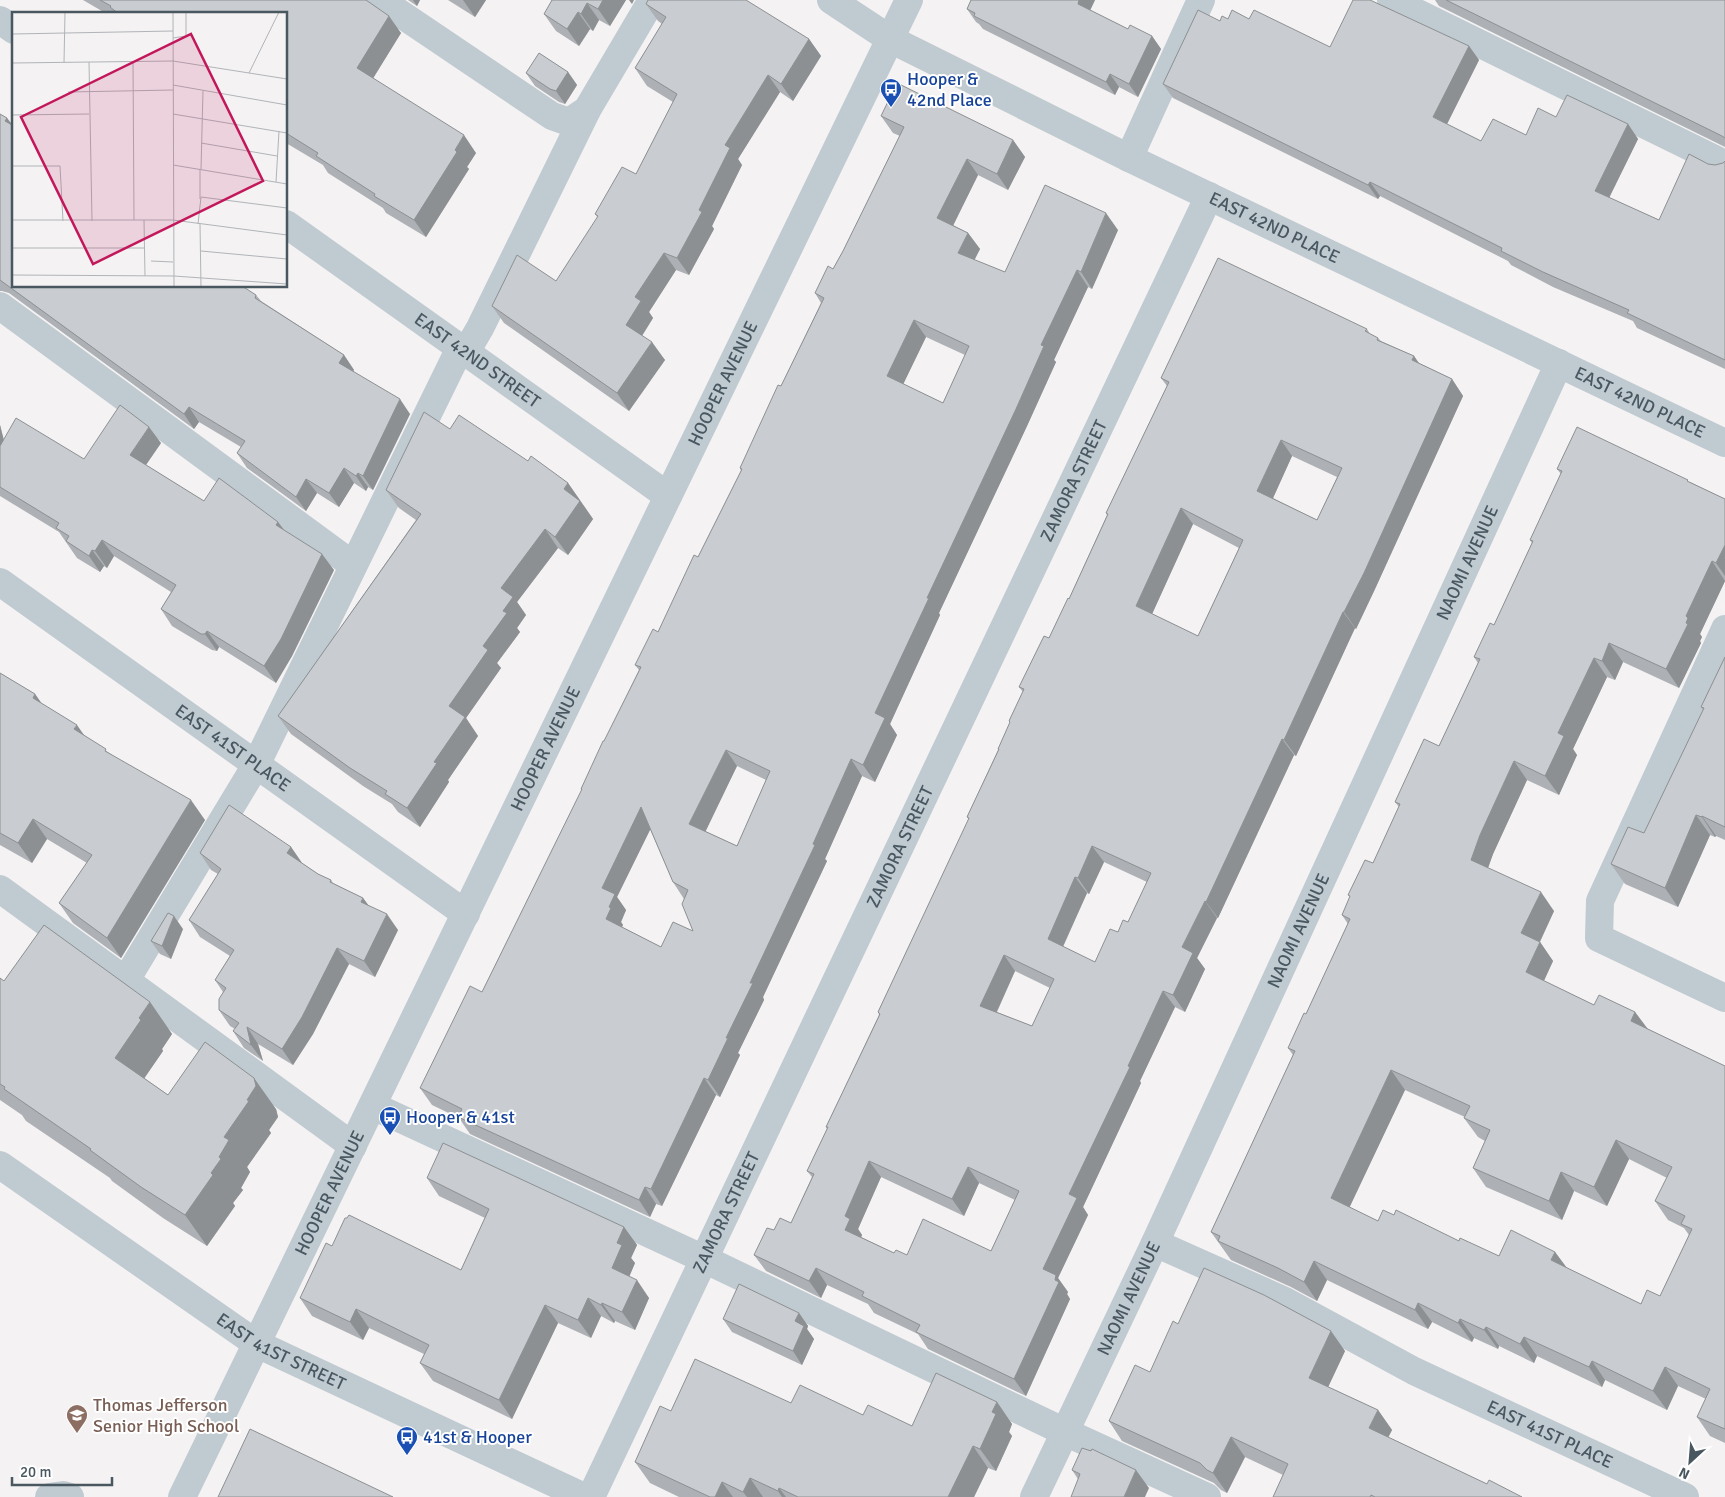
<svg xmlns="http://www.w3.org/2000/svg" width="1725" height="1497" font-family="Signika,sans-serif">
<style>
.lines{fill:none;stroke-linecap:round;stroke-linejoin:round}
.minor{stroke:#bfcad1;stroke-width:28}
.wall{fill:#adb0b4;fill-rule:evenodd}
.shaded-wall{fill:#8d9092}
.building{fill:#c9cdd1;stroke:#8d9092;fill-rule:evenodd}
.labels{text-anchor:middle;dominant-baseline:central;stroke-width:4;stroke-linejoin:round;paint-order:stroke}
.transit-label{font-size:18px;fill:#164399;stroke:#fff;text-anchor:start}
.street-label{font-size:18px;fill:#495760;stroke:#fff}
.education-label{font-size:18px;fill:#785e54;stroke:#fff;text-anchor:start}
.inset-road{fill:none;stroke:#b0b4b8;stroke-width:1}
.view{fill:#c2185b;fill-opacity:0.15;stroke:#c2185b;stroke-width:2.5}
.inset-edge{fill:none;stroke:#495760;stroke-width:2.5}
</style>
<rect width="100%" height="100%" fill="#f4f2f2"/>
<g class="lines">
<g class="minor">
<polyline points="380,0 552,116 569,122 587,110 652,0"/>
<path id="s1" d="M831,0L890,39L1129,158L1725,443"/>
<polyline points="1391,0 1725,164"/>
<polyline points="0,20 14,30"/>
<polyline points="1129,158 1201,0"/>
<path id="s2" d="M286,224L668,496"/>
<polyline points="0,306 353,565"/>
<polyline points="466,352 480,328 587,110"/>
<path id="s3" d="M0,582L466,914"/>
<polyline points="1725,629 1600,901 1599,938 1725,998"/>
<polyline points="0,889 353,1146"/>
<polyline points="126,980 256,765 460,348"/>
<polyline points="373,1106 704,1259 1065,1432 1207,1497"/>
<path id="s4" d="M0,1165L257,1344L584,1497"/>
<path id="s5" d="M1155,1243L1285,1301L1414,1371L1685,1497"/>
<polyline points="49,1497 63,1495 70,1497"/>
<path id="s6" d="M182,1497L909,0"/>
<path id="s7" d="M591,1497L1209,196"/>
<path id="s8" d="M1034,1497L1155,1243L1559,363"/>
</g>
</g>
<g class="wall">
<polygon points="83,0 366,0 401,33 373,78 476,153 467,167 469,169 426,237 386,213 383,208 328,173 323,165 286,143 286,14 107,14"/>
<polygon points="408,0 420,0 417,6"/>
<polygon points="448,0 486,0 475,17"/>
<polygon points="551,0 626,0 610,26 599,20 593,31 590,29 579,46 556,31 544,14 552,1"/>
<polygon points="971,0 1095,0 1090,10 1128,29 1152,36 1161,49 1138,97 1119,87 1115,95 983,29 979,24 976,22 967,9"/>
<polygon points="1435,0 1725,0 1725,147 1439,6"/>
<polygon points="646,4 809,39 821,56 793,101 780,92 738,159 742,165 712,226 714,229 689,275 676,270 649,312 653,318 642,336 665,360 629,411 504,323 492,306 556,281 598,218 595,214 636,174 673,102 647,86 635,68 662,24 658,21"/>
<polygon points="1228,19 1249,19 1330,47 1469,46 1479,60 1447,124 1481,141 1526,135 1556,117 1628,124 1638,139 1609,198 1659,220 1708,164 1715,165 1723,163 1725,161 1725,369 1637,328 1633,321 1553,287 1511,265 1508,261 1380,196 1378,199 1173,98 1163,84 1220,21"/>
<polygon points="568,72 577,85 565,104 559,102 535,86 526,73"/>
<polygon points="0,114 7,118 12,124 14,286 256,295 261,301 344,355 354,370 353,371 410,414 373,490 368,487 366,491 354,483 339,507 317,493 306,511 247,468 237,453 241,447 199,422 194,429 9,293 2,291 0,291"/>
<path d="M881,116L1013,140L1025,157L1008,190L978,175L953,225L968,233L980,249L974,260L1005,272L1118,230L1092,289L1088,287L1054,360L1056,362L1027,426L939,613L940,615L890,724L897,735L875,782L862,776L825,859L827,861L763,997L764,1000L738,1053L740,1055L720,1097L716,1095L662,1206L656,1204L650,1217L470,1134L459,1118L432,1105L420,1088L482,992L582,790L581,789L639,670L635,665L658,632L698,557L741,471L740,468L781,386L821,303L815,293L833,269L843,251L900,136L893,133ZM926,337L965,355L943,403L903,384ZM737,766L766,780L737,846L705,831ZM650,829L673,882L684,899L693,931L661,947L622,927L623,925L621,922L626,910L617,897Z"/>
<path d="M1367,329L1370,334L1378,338L1381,341L1414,356L1419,363L1452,379L1463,396L1375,589L1356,629L1355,628L1296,756L1294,755L1218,918H1217L1197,958L1205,969L1185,1012L1175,1007L1140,1081L1141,1083L1083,1207L1088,1215L1058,1278L1068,1292L1067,1294L1070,1299L1026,1396L928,1349L918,1334L874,1313L868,1304L827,1285L821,1298L766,1271L754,1255L774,1230L791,1223L812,1177L807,1171L827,1129L826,1127L879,1015L878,1012L969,820L967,817L998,750V749L1010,723L1009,721L1023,692L1019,687L1049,638L1069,599L1107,515L1106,513L1167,386L1161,378ZM1292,456L1337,477L1317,520L1273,498ZM1193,524L1239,548L1198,636L1152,614ZM1104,862L1147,882L1128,922L1118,932L1095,962L1063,947L1087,893L1089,894ZM1015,971L1050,988L1032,1026L997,1012ZM881,1177L964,1216L979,1183L1015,1200L991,1251L907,1255L894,1253L861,1237L862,1235L858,1229Z"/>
<polygon points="0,425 4,440 84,459 161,443 146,465 204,501 278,522 284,530 334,570 292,656 276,683 219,647 217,651 212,650 172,626 161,609 171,592 114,556 107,568 104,566 100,572 77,558 59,532 0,496"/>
<polygon points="450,429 528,461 568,483 593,519 568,555 558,548 517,602 526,615 517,628 520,632 497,663 501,668 466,718 478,736 448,780 449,782 420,827 398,812 392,804 363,786 291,734 278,716 416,520 399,508 386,490"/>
<path d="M1557,469L1690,482L1725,499V581L1700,634L1702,637L1700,641L1701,643L1679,688L1623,662L1615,680L1607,677L1573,749L1577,755L1559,795L1527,780L1493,854L1488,868L1554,911L1540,942L1553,961L1544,981L1594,1005L1635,1012L1648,1029L1725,1066V1443L1710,1436L1697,1417L1706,1399L1678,1386L1667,1410L1605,1380L1602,1387L1537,1356L1534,1363L1499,1346L1498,1349L1474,1338L1472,1342L1432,1322L1428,1329L1327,1280L1317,1301L1291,1287L1231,1260L1211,1232L1293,1055L1288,1048L1306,1014L1348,924L1342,915L1350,897L1348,895L1373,863L1399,807L1395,802L1439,746L1478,663L1474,657L1494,625L1532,543L1530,540L1561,474ZM1405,1090L1465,1117L1464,1118L1478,1137L1485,1141L1473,1168L1486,1187L1562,1220L1574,1191L1607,1206L1629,1159L1667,1178L1655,1201L1668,1220L1684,1228L1689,1235L1660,1296L1641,1304L1567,1268L1555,1252L1499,1256L1459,1241L1378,1221L1349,1207Z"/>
<polygon points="1725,657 1725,840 1716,836 1715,837 1710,835 1678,907 1625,884 1611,864 1644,833 1703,710 1701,707"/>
<polygon points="0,673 35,694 42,704 85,736 205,820 121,958 73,923 59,903 87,863 47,839 32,863 0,845"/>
<polygon points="291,847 302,863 318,874 331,880 333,883 363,898 368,905 398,930 375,977 349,964 313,1034 293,1065 258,1044 263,1061 244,1048 233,1031 235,1029 230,1026 219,1010 223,992 215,980 230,956 200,937 189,920 218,874 211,870 200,853"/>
<polygon points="183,929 171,959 160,954 151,941"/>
<polygon points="0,978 4,981 150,1002 172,1034 162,1049 163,1051 144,1078 168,1095 276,1109 278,1117 269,1130 271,1133 247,1167 250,1172 241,1188 243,1190 233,1203 235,1206 207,1246 163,1218 112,1181 110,1178 26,1121 22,1115 0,1100"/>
<polygon points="427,1178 624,1227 637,1245 631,1258 635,1263 629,1276 649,1298 635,1330 615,1321 614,1323 601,1316 591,1338 558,1323 512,1419 433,1381 420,1363 424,1354 369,1328 363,1340 312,1316 300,1298 461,1270 485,1218 439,1196"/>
<polygon points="799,1313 808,1326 807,1329 814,1339 802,1365 732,1332 723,1319"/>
<polygon points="1178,1324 1345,1351 1328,1387 1378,1410 1392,1430 1388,1437 1487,1484 1522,1497 1273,1497 1283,1475 1245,1457 1227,1493 1221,1490 1214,1483 1122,1441 1109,1421 1150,1372"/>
<polygon points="997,1402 1012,1424 1009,1432 1012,1436 996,1471 988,1468 974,1497 679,1497 650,1483 635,1462 671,1411 791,1403 863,1415 912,1426"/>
<polygon points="1072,1470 1149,1488 1078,1479"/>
</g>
<g class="shaded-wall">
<polygon points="413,0 420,0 417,6"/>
<polygon points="463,0 486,0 475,17"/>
<polygon points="603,0 626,0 610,26 598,9"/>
<polygon points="629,0 634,0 632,4"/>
<polygon points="1079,0 1095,0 1087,17 1078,4"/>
<polygon points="587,3 599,20 593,31 581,14"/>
<polygon points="578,12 590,29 579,46 567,29"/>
<polygon points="389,16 401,33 369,85 357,68"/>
<polygon points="1152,36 1161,49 1138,97 1129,84"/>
<polygon points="809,39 821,56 793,101 781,84"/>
<polygon points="1469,46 1479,60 1443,132 1433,117"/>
<polygon points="568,72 577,85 565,104 556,91"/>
<polygon points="1110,74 1119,87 1115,95 1106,82"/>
<polygon points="768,75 780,92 738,159 742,165 712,226 714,229 689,275 677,258 699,210 725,145"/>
<polygon points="7,118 14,128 5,121"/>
<polygon points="1628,124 1638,139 1605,206 1595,191"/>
<polygon points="464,135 476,153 467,167 469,169 426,237 414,220"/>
<polygon points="1013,140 1025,157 1008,190 997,174"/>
<polygon points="967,159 978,175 949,234 937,218"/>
<polygon points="1370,182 1380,196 1378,199 1368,185"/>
<polygon points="1106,213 1118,230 1092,289 1081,272"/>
<polygon points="968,233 980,249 970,269 958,253"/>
<polygon points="664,253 676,270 649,312 653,318 638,342 626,325 635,297"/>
<polygon points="1077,270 1088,287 1054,360 1056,362 1027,426 939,613 940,615 890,724 897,735 875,782 863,765 875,713 1041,345"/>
<polygon points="914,320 926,337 899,393 887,376"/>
<polygon points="652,342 665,360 629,411 617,393"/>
<polygon points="344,355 354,370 349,377 339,363"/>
<polygon points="1414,356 1425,373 1412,360"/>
<polygon points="1452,379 1463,396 1375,589 1356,629 1344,612"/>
<polygon points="400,399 410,414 373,490 363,476"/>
<polygon points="189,407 199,422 194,429 184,414"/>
<polygon points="0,425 10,466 0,452"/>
<polygon points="149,427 161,443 141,472 130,455"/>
<polygon points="1281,440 1292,456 1269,507 1257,491"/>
<polygon points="344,468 354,483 339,507 329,493"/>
<polygon points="358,473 368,487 366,491 356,476"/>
<polygon points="306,479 317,493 306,511 296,497"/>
<polygon points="568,483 593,519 568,555 555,537 564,489"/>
<polygon points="1181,508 1193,524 1148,623 1136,606"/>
<polygon points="278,522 290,538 276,525"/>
<polygon points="545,529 558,548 517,602 526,615 517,628 520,632 497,663 501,668 466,718 478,736 448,780 449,782 420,827 407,808 434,762 449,706 503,611 501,588"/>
<polygon points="102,540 114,556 107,568 95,551"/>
<polygon points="1725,545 1725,576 1716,563"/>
<polygon points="92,550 104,566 100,572 89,556"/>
<polygon points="322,554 334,570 292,656 276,683 264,666"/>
<polygon points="1712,561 1725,581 1700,634 1702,637 1700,641 1701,643 1679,688 1666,669 1686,623 1686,616"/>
<polygon points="1343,612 1355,628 1296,756 1284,740"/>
<polygon points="207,631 219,647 217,651 205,634"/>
<polygon points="1609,643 1623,662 1615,680 1602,661"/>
<polygon points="1594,658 1607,677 1573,749 1577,755 1559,795 1545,776 1558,733"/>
<polygon points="35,694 49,714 33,698"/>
<polygon points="77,725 91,745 74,729"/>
<polygon points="1282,739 1294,755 1218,918 1206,902"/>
<polygon points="726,750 737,766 701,841 689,824"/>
<polygon points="851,759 862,776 825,859 827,861 763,997 764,1000 738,1053 740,1055 720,1097 708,1080 750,983"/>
<polygon points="1514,761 1527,780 1493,854 1484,879 1471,860 1480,835"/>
<polygon points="191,800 205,820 121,958 107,938"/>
<polygon points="641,807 653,824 617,897 626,910 621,922 623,925 617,936 606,919 609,907 602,888"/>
<polygon points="1696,815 1710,835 1678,907 1665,888"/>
<polygon points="1702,816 1716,836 1715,837 1702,817"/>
<polygon points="33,819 47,839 32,863 18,843"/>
<polygon points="1092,846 1104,862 1089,894 1078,878"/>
<polygon points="291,847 302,863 287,853"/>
<polygon points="1075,877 1087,893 1059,955 1048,939"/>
<polygon points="1541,892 1554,911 1535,952 1521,933"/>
<polygon points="363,898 375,914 361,902"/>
<polygon points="1205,901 1217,918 1197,958 1205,969 1185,1012 1173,995 1182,947"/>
<polygon points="387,914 398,930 375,977 364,961"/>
<polygon points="174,916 183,929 171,959 162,946"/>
<polygon points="1540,942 1553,961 1539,991 1526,972"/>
<polygon points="337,948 349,964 313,1034 293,1065 282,1049"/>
<polygon points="1004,955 1015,971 992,1022 980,1006"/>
<polygon points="1163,991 1175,1007 1140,1081 1141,1083 1083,1207 1088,1215 1058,1278 1068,1292 1067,1294 1070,1299 1026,1396 1014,1379 1043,1269 1069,1194 1128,1066"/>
<polygon points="150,1002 172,1034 162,1049 163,1051 137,1089 115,1058 139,1018"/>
<polygon points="1635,1012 1649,1031 1631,1021"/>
<polygon points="247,1027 258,1044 263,1061 251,1045"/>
<polygon points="1391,1070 1405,1090 1345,1217 1331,1198"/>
<polygon points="254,1078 276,1109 278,1117 269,1130 271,1133 247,1167 250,1172 241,1188 243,1190 233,1203 235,1206 207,1246 185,1215 211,1173 219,1157 224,1137 247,1100"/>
<polygon points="704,1078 716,1095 662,1206 651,1189"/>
<polygon points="1616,1140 1629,1159 1607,1206 1594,1187"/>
<polygon points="869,1161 881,1177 858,1229 862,1235 857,1247 845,1230 845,1216"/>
<polygon points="968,1167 979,1183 964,1216 952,1199"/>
<polygon points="1561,1172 1574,1191 1562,1220 1549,1201"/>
<polygon points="645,1187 656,1204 650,1217 639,1200"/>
<polygon points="624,1227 637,1245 631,1258 635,1263 625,1287 612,1268 617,1243"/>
<polygon points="1555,1252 1569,1271 1551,1260"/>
<polygon points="1314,1261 1327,1280 1317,1301 1304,1282"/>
<polygon points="816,1268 827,1285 821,1298 809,1281"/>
<polygon points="637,1280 649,1298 635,1330 622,1312"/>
<polygon points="588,1298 601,1316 591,1338 578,1320"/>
<polygon points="602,1303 615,1321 614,1323 601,1305"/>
<polygon points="1418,1303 1432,1322 1428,1329 1415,1310"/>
<polygon points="545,1305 558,1323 512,1419 499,1400"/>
<polygon points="356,1309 369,1328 363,1340 350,1322"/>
<polygon points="799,1313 808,1326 807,1329 814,1339 802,1365 793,1351 795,1321"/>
<polygon points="1460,1319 1474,1338 1472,1342 1458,1323"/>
<polygon points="1486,1327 1499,1346 1498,1349 1484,1330"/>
<polygon points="1331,1331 1345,1351 1323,1398 1309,1378"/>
<polygon points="1524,1337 1537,1356 1534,1363 1520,1344"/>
<polygon points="1592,1361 1605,1380 1602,1387 1589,1367"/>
<polygon points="1665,1367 1678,1386 1667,1410 1653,1391"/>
<polygon points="997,1402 1012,1424 1009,1432 1012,1436 996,1471 980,1449 992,1412"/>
<polygon points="1378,1410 1392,1430 1383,1448 1369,1428"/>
<polygon points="1231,1437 1245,1457 1227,1493 1213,1473"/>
<polygon points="973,1446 988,1468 974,1497 948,1497"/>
<polygon points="1136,1470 1149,1488 1145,1497 1124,1497"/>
<polygon points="750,1478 763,1497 747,1497 743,1492"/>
<polygon points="722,1482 733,1497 715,1497"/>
<polygon points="779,1488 786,1497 782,1497 778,1491"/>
</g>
<g class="building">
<polygon points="100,0 366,0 389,16 357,68 464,135 455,150 457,152 414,220 374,196 375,194 316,156 318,153 286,133 286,14 119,14 110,7 111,6"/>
<polygon points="552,0 603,0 598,9 587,3 581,14 578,12 567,29 544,14"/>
<polygon points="648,0 746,0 809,39 781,84 768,75 725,145 730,148 699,210 702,212 677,258 664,253 635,297 641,301 626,325 652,342 617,393 492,306 517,255 556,281 598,216 595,214 622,167 636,174 677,94 635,68 666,17 646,4"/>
<polygon points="971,0 1079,0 1078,4 1128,29 1130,25 1152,36 1129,84 1110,74 1106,82 974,16 975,13 967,9"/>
<polygon points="1353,0 1370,0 1469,46 1433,117 1481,141 1493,119 1526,135 1538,108 1556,117 1567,95 1628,124 1595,191 1659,220 1689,154 1708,164 1715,165 1723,163 1725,161 1725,360 1627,313 1629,310 1543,272 1501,251 1502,248 1370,182 1368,185 1163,84 1198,10 1220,21 1222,16 1228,19 1232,10 1249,19 1254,10 1330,47"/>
<polygon points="1446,0 1725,0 1725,138 1722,136"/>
<polygon points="539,53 568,72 556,91 550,89 526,73"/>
<path d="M897,83L1013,140L997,174L967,159L937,218L968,233L958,253L1005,272L1045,185L1106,213L1081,272L1077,270L1041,345L1044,346L1016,409L927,598H929L875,713L885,718L863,765L851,759L813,844L815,845L750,983H753L726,1038H728L708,1080L704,1078L651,1189L645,1187L639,1200L458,1117L462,1109L420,1088L470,986L482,992L582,789H581L603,741H604L641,667L635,665L653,629L658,632L694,555L698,557L742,469L740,468L778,385L781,386L824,298L815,293L828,266L833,269L843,251L904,127L881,116ZM914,320L969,346L943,403L887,376ZM726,750L770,771L737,846L689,824ZM641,807L673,882L688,890L682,904L693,931L673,922L661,947L606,919L611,908L609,907L615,894L602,888Z"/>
<polygon points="0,114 7,118 5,121 14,126 14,286 242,286 256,295 255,298 344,355 339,363 400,399 363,476 358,473 356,476 344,468 329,493 306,479 296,497 237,453 245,441 189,407 184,414 0,280"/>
<path d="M1218,258L1367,329L1365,331L1378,338L1377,340L1414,356L1412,360L1452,379L1364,573L1344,612H1343L1284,740L1282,739L1206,902L1205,901L1182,947L1193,953L1173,995L1163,991L1128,1066L1130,1067L1069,1194L1077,1198L1043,1269L1056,1275L1055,1280L1059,1282L1014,1379L916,1332L920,1325L862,1296L864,1292L816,1268L809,1281L754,1255L767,1228L774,1230L780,1218L791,1223L814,1174L807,1171L828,1127H826L880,1014L878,1012L969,818L967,817L999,749H998L1010,722L1009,721L1024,689L1019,687L1044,636L1049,638L1068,598L1069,599L1108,514L1106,513L1169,382L1161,378ZM1281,440L1342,468L1317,520L1257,491ZM1181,508L1243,540L1198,636L1136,606ZM1092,846L1151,873L1128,922L1123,920L1118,932L1110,929L1095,962L1048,939L1075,877L1078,878ZM1004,955L1054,979L1032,1026L980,1006ZM869,1161L952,1199L968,1167L1019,1191L991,1251L923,1219L907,1255L896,1250L894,1253L845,1230L850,1219L845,1216Z"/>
<polygon points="120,405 149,427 130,455 204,501 219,478 278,522 276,525 322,554 281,639 264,666 207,631 205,634 201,634 161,609 176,585 102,540 95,551 92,550 89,556 66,541 69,536 56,528 59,523 0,487 0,446 16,418 84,459"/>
<polygon points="424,412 450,429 459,415 528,461 531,456 568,483 564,489 580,501 555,537 545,529 501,588 513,597 503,611 507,613 483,646 488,650 449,706 465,717 434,762 437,763 407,808 385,794 387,791 350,768 278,716 421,514 386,490"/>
<path d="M1577,427L1688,480L1687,481L1725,499V545L1716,563L1712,561L1686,616L1688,618L1686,623L1688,624L1666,669L1609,643L1602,661L1594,658L1558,733L1564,736L1545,776L1514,761L1480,835L1471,860L1541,892L1521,933L1540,942L1526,972L1594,1005L1599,995L1635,1012L1631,1021L1725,1066V1429L1697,1417L1710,1389L1665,1367L1653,1391L1592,1361L1589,1367L1524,1337L1520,1344L1486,1327L1484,1330L1460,1319L1458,1323L1418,1303L1415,1310L1314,1261L1304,1282L1278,1268L1218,1241L1220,1236L1211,1232L1295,1051L1288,1048L1304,1013L1306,1014L1350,919L1342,915L1350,896L1348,895L1365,860L1373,863L1400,804L1395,802L1424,739L1439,746L1480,659L1474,657L1490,623L1494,625L1533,541L1530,540L1562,471L1557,469ZM1391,1070L1470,1106L1464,1118L1490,1130L1473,1168L1549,1201L1561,1172L1594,1187L1616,1140L1672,1167L1655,1201L1685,1216L1681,1224L1692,1229L1660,1296L1647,1290L1641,1304L1551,1260L1555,1252L1511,1230L1499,1256L1460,1238L1459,1241L1396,1210L1394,1215L1383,1210L1378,1221L1331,1198Z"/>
<polygon points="1725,657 1725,827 1702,816 1702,817 1696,815 1665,888 1611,864 1628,827 1644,833 1704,708 1701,707"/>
<polygon points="0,673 35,694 33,698 77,725 74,729 106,749 105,751 191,800 107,938 59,903 92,855 33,819 18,843 0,833"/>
<polygon points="229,805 291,847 287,853 318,874 331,880 330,882 363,898 361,902 387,914 364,961 337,948 302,1017 282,1049 247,1027 251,1045 233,1031 239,1023 219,1010 219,999 226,988 215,980 234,950 189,920 221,869 200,853"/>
<polygon points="168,913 174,916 162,946 151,941"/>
<polygon points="44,925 150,1002 139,1018 141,1020 115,1058 168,1095 205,1042 254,1078 256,1086 247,1100 249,1101 224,1137 229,1140 219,1157 221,1159 211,1173 213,1175 185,1215 141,1187 90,1150 91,1149 4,1089 5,1087 0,1084 0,978 4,981"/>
<polygon points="443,1143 624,1227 617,1243 622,1245 612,1268 637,1280 622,1312 602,1303 601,1305 588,1298 578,1320 545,1305 499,1400 420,1363 429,1345 356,1309 350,1322 300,1298 326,1243 332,1246 345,1218 347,1218 349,1215 461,1270 489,1209 427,1178"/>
<polygon points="1204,1268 1264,1295 1331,1331 1309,1378 1378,1410 1369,1428 1487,1484 1489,1480 1522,1497 1375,1497 1371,1495 1370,1497 1273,1497 1288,1464 1231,1437 1213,1473 1207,1470 1200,1463 1109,1421 1135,1365 1150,1372 1173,1321 1178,1324"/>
<polygon points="739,1284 799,1313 795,1321 804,1326 793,1351 723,1319"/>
<polygon points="695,1359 791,1403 800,1385 863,1415 868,1405 912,1426 936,1373 997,1402 992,1412 996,1414 980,1449 973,1446 948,1497 798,1497 779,1488 778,1491 750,1478 743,1492 722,1482 715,1497 710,1497 635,1462 660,1406 671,1411"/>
<polygon points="250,1429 393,1497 218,1497"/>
<polygon points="1082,1448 1091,1451 1092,1449 1136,1470 1124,1497 1071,1497 1080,1474 1072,1470"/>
</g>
<defs>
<g id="bus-pin" transform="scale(1.125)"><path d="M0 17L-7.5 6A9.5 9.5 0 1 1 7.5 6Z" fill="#1a4fb4" stroke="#fff"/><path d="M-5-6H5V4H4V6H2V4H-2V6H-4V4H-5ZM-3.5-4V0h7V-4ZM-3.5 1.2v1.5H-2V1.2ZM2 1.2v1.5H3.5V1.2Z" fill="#fff"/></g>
<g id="school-pin" transform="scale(1.125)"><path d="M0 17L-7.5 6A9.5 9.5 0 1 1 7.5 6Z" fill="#8d6e63" stroke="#fff"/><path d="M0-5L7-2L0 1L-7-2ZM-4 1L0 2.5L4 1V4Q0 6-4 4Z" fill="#fff"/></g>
</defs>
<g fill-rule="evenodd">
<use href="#bus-pin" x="891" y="89"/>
<use href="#bus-pin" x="390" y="1117"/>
<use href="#school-pin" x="77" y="1415"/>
<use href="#bus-pin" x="407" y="1437"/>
</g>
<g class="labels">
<g class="transit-label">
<text x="907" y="79">Hooper &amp;<tspan x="907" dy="21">42nd Place</tspan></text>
<text x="406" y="1117">Hooper &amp; 41st</text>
<text x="423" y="1437">41st &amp; Hooper</text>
</g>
<g class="street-label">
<text stroke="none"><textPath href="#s1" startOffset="499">EAST 42ND PLACE</textPath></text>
<text stroke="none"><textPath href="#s2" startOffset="235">EAST 42ND STREET</textPath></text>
<text stroke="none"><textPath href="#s6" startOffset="1238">HOOPER AVENUE</textPath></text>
<text stroke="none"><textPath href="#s1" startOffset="904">EAST 42ND PLACE</textPath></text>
<text stroke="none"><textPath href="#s7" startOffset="1125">ZAMORA STREET</textPath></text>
<text stroke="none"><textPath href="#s8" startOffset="1030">NAOMI AVENUE</textPath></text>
<text stroke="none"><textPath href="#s3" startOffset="286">EAST 41ST PLACE</textPath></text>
<text stroke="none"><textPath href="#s6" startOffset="832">HOOPER AVENUE</textPath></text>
<text stroke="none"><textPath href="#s7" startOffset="720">ZAMORA STREET</textPath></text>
<text stroke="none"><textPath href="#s8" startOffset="625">NAOMI AVENUE</textPath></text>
<text stroke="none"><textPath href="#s6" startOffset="338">HOOPER AVENUE</textPath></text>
<text stroke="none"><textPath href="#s7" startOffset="315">ZAMORA STREET</textPath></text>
<text stroke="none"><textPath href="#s8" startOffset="220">NAOMI AVENUE</textPath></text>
<text stroke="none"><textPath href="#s4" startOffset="338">EAST 41ST STREET</textPath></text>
<text stroke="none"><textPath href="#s5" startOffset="439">EAST 41ST PLACE</textPath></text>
</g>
<g class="education-label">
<text x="93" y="1405">Thomas Jefferson<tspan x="93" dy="21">Senior High School</tspan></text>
</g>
</g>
<g transform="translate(12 12)">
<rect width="275" height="275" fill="#f4f2f2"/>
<path class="inset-road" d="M161,0L162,275M0,22L161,19M161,26L174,24V0M77,50L80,209M121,50L122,208M0,51L161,49L275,67M52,51L53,0M237,61L267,0M161,73L275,93M56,80L161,78M161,102L275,121M0,103L77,102M189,131L265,144M161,153L275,172M0,154H48L51,209M189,157L191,79M264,170L267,119M188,187V157M0,208H161L275,223M132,208L133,264M186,212L189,185L275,196M188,212L189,275M0,236H133M189,239L275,247M139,249L161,250M0,263L162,264L275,272"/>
<path class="view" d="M179,22L251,169L81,252L9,105Z"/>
<rect width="275" height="275" class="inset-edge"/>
</g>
<g transform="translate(1690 1462) rotate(206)" stroke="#ffffff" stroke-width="4" paint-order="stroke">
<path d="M0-4L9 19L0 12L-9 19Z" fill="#495760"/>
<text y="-8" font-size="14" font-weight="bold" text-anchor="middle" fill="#495760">N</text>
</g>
<path d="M12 1477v8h100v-8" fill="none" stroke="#495760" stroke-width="2.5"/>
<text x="20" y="1477" font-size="15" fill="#495760" stroke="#ffffff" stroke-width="4" paint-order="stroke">20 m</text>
</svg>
